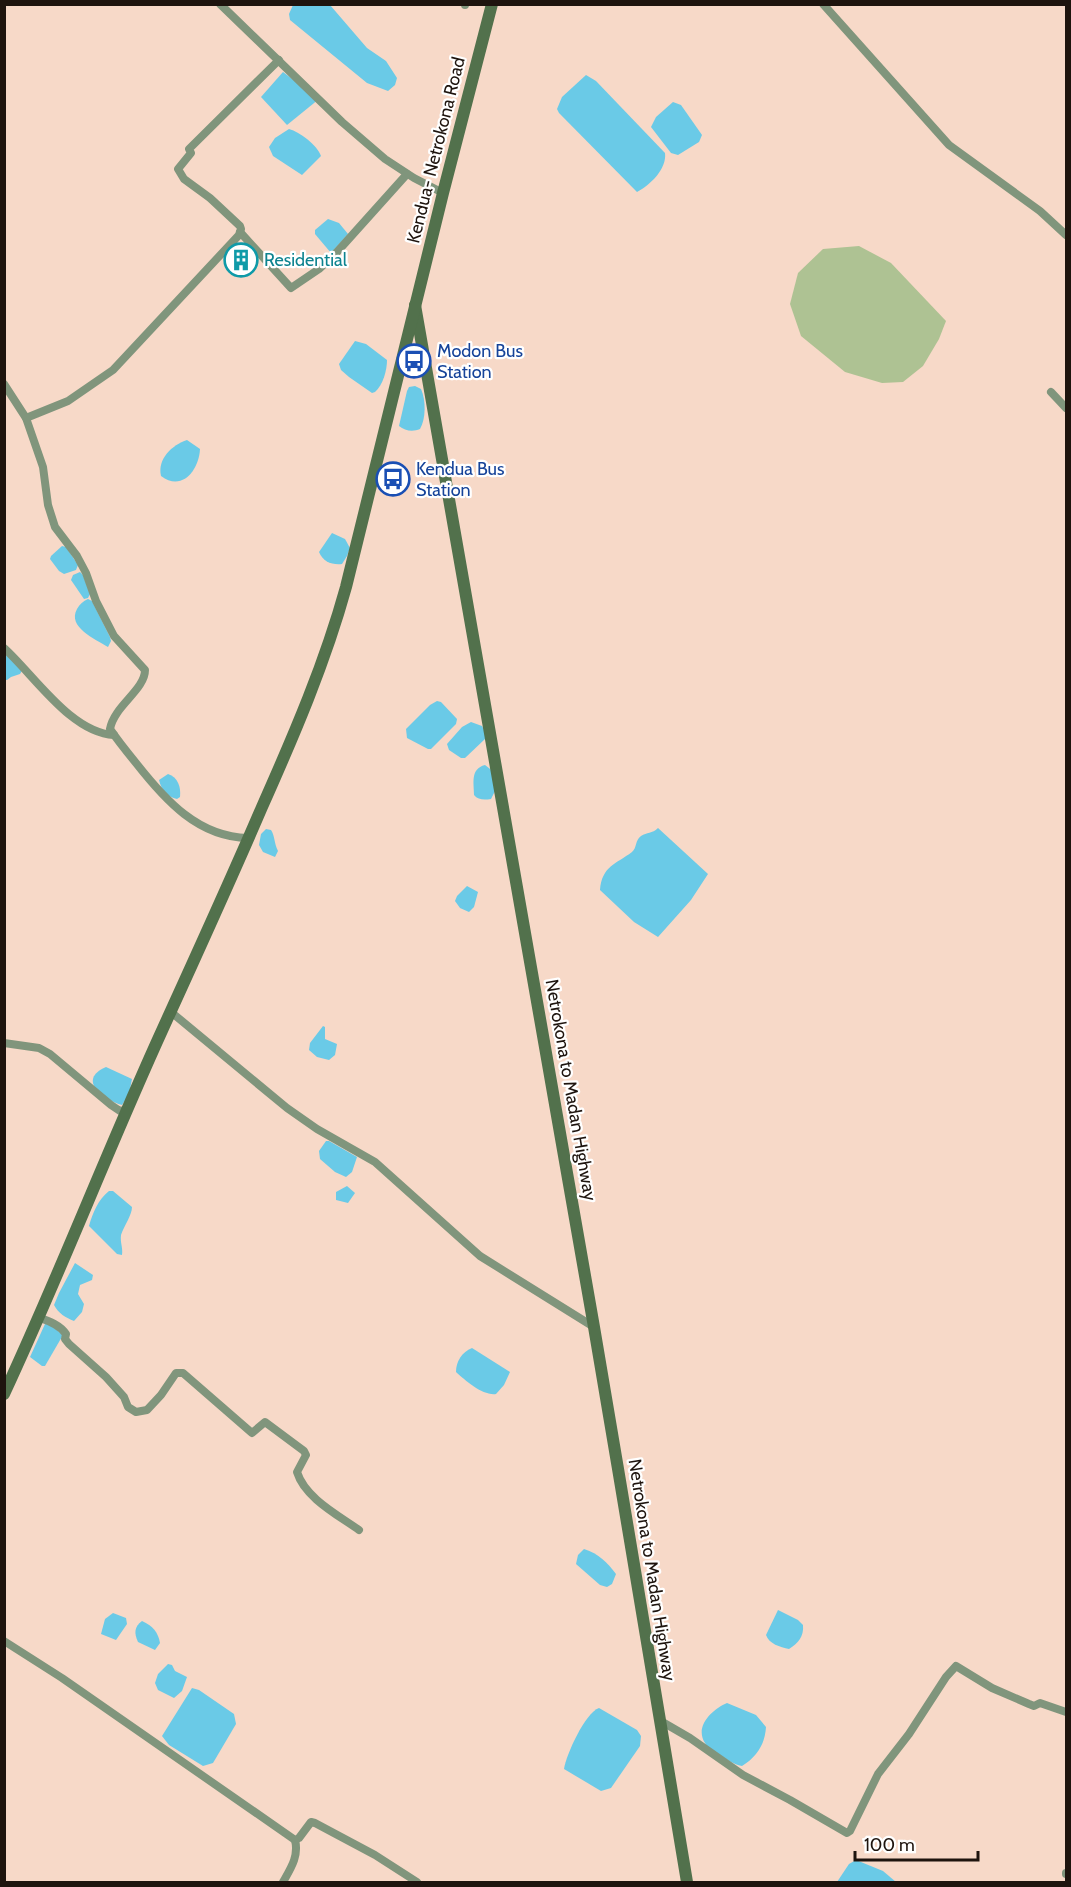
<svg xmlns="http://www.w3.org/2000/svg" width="1071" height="1887" font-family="Cabin,sans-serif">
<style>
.green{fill:#aec293}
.water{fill:#6acae7}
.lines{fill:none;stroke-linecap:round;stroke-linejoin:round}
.minor{stroke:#80957c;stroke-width:8}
.secondary{stroke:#52714c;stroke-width:12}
.labels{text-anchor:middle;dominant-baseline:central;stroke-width:4.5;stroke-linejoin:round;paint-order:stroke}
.street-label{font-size:18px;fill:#1e140e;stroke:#fff}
.culture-label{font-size:18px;fill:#0d838f;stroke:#fff;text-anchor:start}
.transit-label{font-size:18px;fill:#164399;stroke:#fff;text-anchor:start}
</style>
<rect width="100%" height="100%" fill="#f7d9c8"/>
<polygon class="green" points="859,246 891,263 946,321 939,339 923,366 903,382 882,383 845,372 801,336 790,304 798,273 823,249"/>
<g class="water">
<polygon points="293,5 330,5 367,48 386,61 397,78 395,85 388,91 367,83 290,20 289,14"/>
<polygon points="283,72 319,99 287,125 261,97"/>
<path d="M586,75L596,81L665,153C667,169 650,185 637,192L559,113L557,109L562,97Z"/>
<polygon points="673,102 681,105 702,135 699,142 678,155 671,153 651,127 656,117"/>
<path d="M289,129C300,132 317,145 321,156L302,175L273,156L269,147L275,138Z"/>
<polygon points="328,219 339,223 348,234 331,253 315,234 315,230"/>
<path d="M355,341L366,344L387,360C387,370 383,385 375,392L372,393L349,377L341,370L339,364Z"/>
<path d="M415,386L421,389C426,400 426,419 420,429C413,432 405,431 399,426L407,391L409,387Z"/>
<path d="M187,440L200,449C199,470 182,492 161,476C157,459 172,445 187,440Z"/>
<path d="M332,533L345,539L350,548L347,556L342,564C332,565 323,562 319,552Z"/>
<polygon points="62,546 66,547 78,565 76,570 64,574 59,571 50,559 51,556"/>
<polygon points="80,572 83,575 90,594 88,598 84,599 71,580 73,575"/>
<path d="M88,599L92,601L110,637L111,641L108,647C95,639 67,627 77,609C80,604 83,601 88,599Z"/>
<polygon points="5,654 8,655 23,669 20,674 11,677 7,680 5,680"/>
<polygon points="437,701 441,702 457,719 456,724 431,749 428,749 407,738 406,729 430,705"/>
<polygon points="471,722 482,726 486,734 485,739 465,758 461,758 449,750 447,744 462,727"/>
<path d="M485,765L494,772L496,789L491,799C484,800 478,800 474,795C474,783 470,769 485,765Z"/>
<path d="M168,774C178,777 181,787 180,797L177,799C167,797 161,789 159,780Z"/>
<path d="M658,828L708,874L691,900L658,937L634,922L600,890C602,866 616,864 632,852C637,848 635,840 641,836C647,832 652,834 658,828Z"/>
<path d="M266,829L271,830C275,836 274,843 278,851L275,857L263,852L259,845L261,834Z"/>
<polygon points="467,886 478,892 474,907 469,912 460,908 455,901 457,896"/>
<polygon points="323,1026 325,1027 325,1039 337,1044 335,1055 329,1060 317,1057 309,1050 310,1043"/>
<path d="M106,1067L132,1079L129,1094L122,1105C104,1100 76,1080 106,1067Z"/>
<polygon points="326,1141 329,1141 357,1157 352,1172 346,1177 335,1172 320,1159 319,1151"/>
<polygon points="347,1186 355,1193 348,1203 336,1200 336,1192"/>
<path d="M109,1191H113L132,1207C132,1215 124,1226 121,1235C120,1243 123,1247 122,1255L117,1254L89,1226C93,1212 98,1200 109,1191Z"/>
<path d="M75,1263L93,1275L92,1280L80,1285L78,1294L84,1304L82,1312L74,1321C66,1318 58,1313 54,1305L59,1293Z"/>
<polygon points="48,1323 63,1335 45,1366 42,1366 30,1357 45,1324"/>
<path d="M472,1348L510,1372L504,1385L496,1394C483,1396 466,1381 456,1372C456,1361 462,1352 472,1348Z"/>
<path d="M584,1549C599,1554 607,1562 616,1574L612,1584L607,1587L600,1585L576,1564L578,1555Z"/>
<path d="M778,1610L798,1620L803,1625C804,1637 798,1643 789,1649C780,1647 769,1644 766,1635Z"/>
<polygon points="113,1613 126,1618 127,1624 116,1640 101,1634 105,1619"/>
<path d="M142,1621C153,1626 158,1632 160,1643L155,1650L138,1642C134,1633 134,1627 142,1621Z"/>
<polygon points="168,1664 172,1665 175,1671 187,1677 182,1691 174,1698 158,1690 155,1683 158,1674"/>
<polygon points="192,1688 199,1690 234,1714 236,1724 213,1763 203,1766 169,1745 162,1736"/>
<path d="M727,1703L756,1715L766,1727C765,1744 757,1757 742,1766C733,1764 728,1760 720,1755C715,1752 708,1749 705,1743C694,1726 713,1709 727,1703Z"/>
<path d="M599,1708L637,1730L641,1736L640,1746L611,1788L601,1791L564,1769C566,1755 585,1713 599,1708Z"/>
<polygon points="856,1860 883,1871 896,1882 837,1882 849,1864"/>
</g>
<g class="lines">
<g class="minor">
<polyline points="220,4 342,122 385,159 414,178 443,193"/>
<polyline points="465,4 465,5"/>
<polyline points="823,4 949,145 1040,211 1066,235"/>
<polyline points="240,232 291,288 319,269 337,252 407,174"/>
<path d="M4,384L26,418L43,467L48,505L55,527L77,556L86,573L96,601L114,636L145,670C145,690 114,706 110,729C118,741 127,752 136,763C165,800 198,837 248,838"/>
<polyline points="1051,392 1066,408"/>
<polyline points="26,418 68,401 113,370 239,235 241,229 240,226 210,198 184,179 178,169 191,153 189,149 279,60"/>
<path d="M4,648C34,675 71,733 114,735"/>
<polyline points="171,1012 287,1108 317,1129 375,1162 480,1256 594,1327"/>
<polyline points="4,1043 39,1048 50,1054 111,1105 120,1111 126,1110"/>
<path d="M40,1318C49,1321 60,1325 66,1334L65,1339L69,1344L106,1377L124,1397L128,1407L136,1412L147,1410L161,1395L176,1373H183L252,1433L265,1422L304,1451L306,1455L297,1472C305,1498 338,1515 359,1530"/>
<polyline points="4,1641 62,1678 295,1840 299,1838 311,1822 315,1823 375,1855 417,1882"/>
<polyline points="659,1720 690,1738 743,1775 790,1800 847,1833 850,1831 878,1774 909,1734 946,1677 956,1666 992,1688 1029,1704 1034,1706 1040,1703 1066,1712"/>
<polyline points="1066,1873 1066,1874"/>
<path d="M283,1882C291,1868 299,1856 295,1840"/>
</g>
<g class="secondary">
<path d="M415,305C477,645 535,986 594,1327C626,1512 655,1698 687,1882"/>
<path d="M4,1394C59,1276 106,1154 160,1035C194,960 229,884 262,807C294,735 325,663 346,587L443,193L492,4"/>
</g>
</g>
<defs>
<g id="building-ring" transform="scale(1.725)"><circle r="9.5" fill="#fff" stroke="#0f9aa8" stroke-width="1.5"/><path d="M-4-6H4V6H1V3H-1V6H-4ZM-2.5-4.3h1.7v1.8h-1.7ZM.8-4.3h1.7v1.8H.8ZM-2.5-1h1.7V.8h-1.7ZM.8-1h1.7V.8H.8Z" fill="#0f9aa8"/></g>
<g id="bus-ring" transform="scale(1.725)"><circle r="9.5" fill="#fff" stroke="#1a4fb4" stroke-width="1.5"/><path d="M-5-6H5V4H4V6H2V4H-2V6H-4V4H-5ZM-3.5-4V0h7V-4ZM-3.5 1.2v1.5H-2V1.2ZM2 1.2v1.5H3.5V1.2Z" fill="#1a4fb4"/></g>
</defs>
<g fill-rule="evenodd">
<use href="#building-ring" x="241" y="260"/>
<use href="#bus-ring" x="414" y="361"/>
<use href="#bus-ring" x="393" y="479"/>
</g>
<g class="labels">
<g class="street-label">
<text transform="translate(436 150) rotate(-76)">Kendua- Netrokona Road</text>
<text transform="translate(571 1090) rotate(80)">Netrokona to Madan Highway</text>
<text transform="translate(652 1570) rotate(81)">Netrokona to Madan Highway</text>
</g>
<g class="culture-label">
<text x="264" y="260">Residential</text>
</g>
<g class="transit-label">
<text x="437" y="351">Modon Bus<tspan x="437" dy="21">Station</tspan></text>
<text x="416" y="469">Kendua Bus<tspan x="416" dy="21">Station</tspan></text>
</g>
</g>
<rect width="1071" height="1887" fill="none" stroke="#1e140e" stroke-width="12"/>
<path d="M855 1851v9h123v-9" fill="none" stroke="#1e140e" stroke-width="3"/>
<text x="864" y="1851" font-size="18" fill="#1e140e" stroke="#ffffff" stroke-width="4.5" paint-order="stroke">100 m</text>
</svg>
